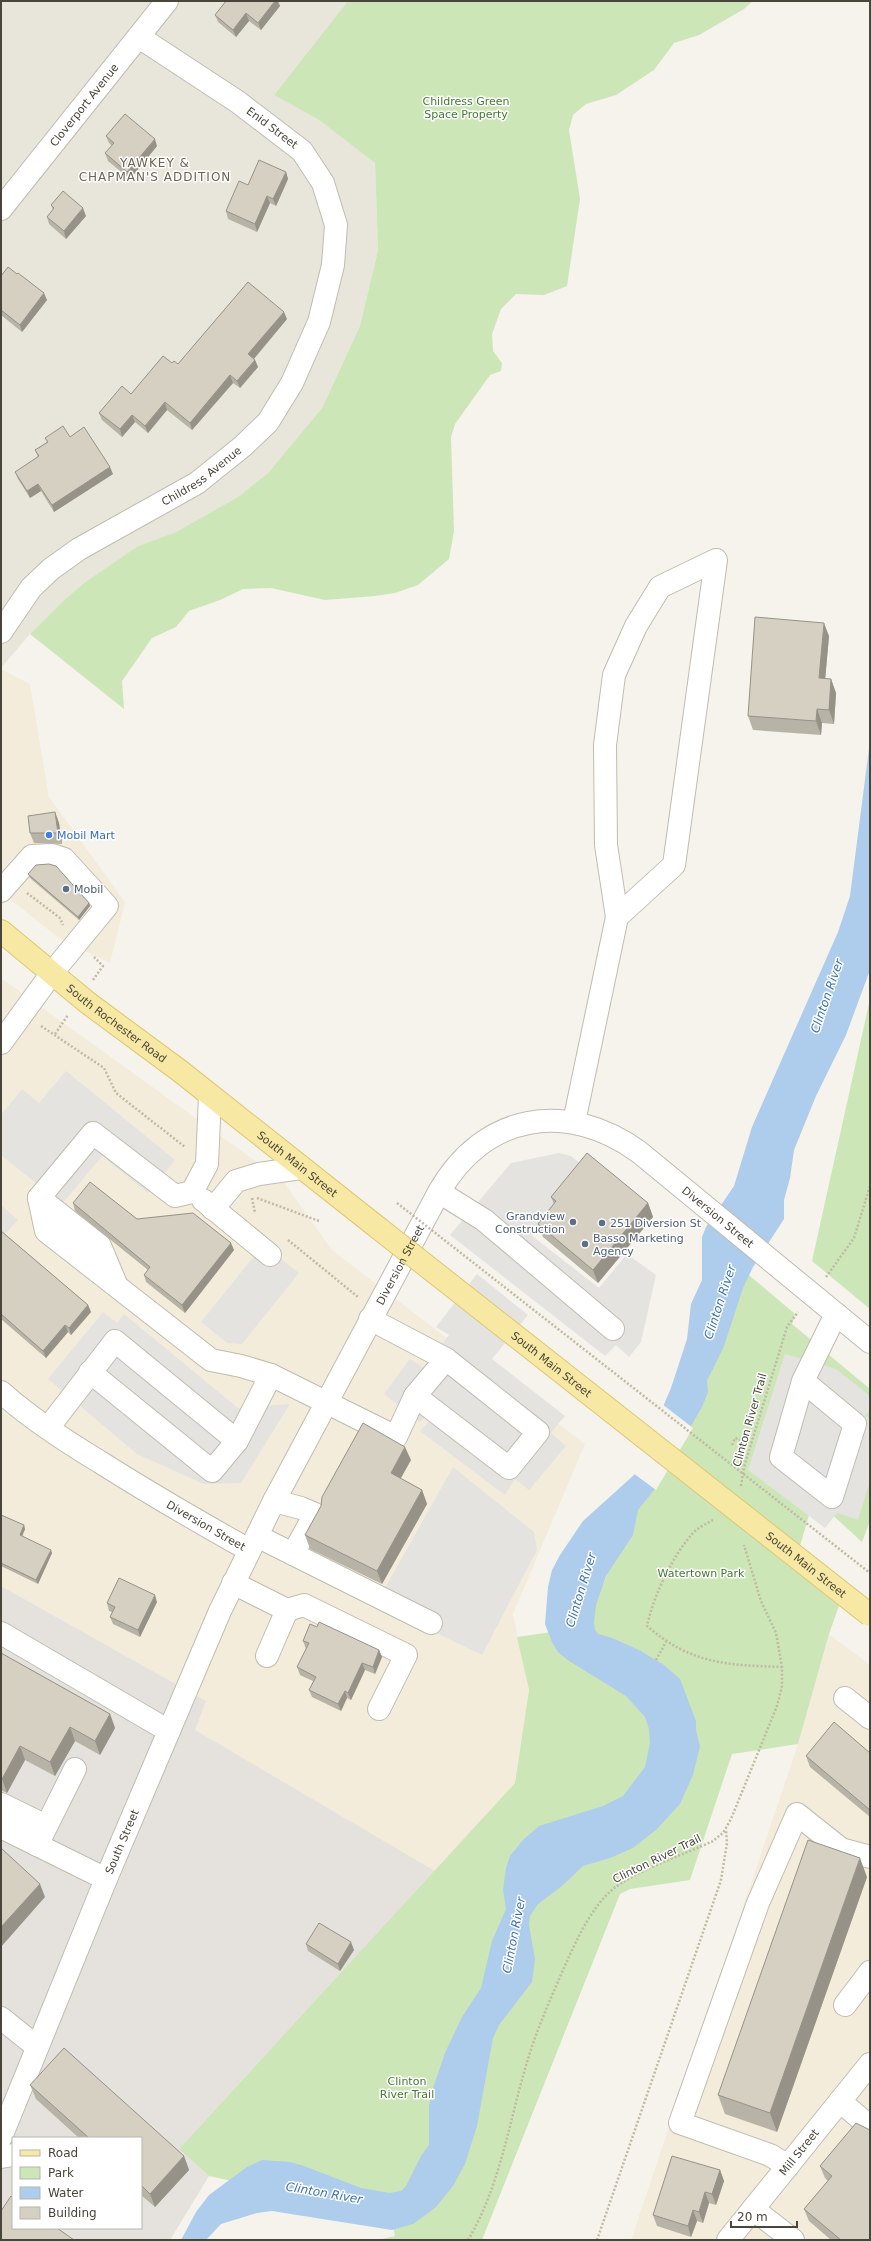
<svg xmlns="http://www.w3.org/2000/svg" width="871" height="2241" font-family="'DejaVu Sans',sans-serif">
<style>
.residential{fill:#e8e5db}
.commercial{fill:#f4ecda}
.industrial{fill:#e5e2dd;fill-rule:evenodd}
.green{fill:#cce6b8}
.parking{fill:#e4e3e0}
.water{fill:#aeccec}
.pier{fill:#f5f3ec}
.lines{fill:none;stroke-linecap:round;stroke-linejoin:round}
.minor-casing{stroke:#c0bcaf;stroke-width:24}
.major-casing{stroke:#dcc873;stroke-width:24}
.path{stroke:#c1b9a1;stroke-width:2.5;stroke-dasharray:2 2;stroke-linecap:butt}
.minor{stroke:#fff;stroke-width:22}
.major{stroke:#f7e8a3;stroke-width:22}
.major-bridge-casing{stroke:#dcc873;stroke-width:24;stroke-linecap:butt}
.path-bridge{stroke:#c1b9a1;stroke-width:2.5;stroke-dasharray:2 2;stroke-linecap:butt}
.major-bridge{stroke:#f7e8a3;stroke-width:22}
.wall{fill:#b8b3a7}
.shaded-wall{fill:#969288}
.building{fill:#d6d0c2;stroke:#969288}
.shop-dot{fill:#3f7fe0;stroke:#fff;stroke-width:1.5}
.service-dot{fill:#5c6f8a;stroke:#fff;stroke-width:1.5}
.labels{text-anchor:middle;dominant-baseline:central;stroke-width:3;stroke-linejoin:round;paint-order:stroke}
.park-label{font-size:11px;fill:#447830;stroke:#fff}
.street-label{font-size:11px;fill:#49453a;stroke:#fff}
.shop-label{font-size:11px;fill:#366cbe;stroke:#fff;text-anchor:start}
.service-label{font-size:11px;fill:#4e5e75;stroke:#fff;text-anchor:start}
.neighbourhood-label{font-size:12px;letter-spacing:1px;fill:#6b6452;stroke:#fff}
.water-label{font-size:12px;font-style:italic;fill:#3971af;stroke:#fff}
</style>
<rect width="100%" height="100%" fill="#f5f3ec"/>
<polygon class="residential" points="1,1 348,1 274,95 319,120 375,163 378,250 360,326 322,408 268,473 238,497 176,532 138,546 84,583 63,601 30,634 1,668"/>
<g class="commercial">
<polygon points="1,669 30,684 49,797 125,902 110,963 59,938 1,892"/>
<polygon points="1,978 283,1181 332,1250 585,1444 513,1614 529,1690 515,1783 435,1871 194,1730 206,1701 1,1586"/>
<polygon points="829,1634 870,1665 870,2240 631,2240 798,1744"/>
</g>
<path class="industrial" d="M1,1586L206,1701L195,1730L435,1871L179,2149L209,2176L170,2240H1ZM13,2138H141V2228H13Z"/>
<g class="green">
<polygon points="348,1 753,1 744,9 699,35 674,43 654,70 616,95 586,104 573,115 569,130 580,199 567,286 544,295 516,294 501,309 492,334 493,351 502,363 501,371 490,375 455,424 451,437 454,531 449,559 418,585 395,593 375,596 325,600 271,588 243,589 220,600 189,611 176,627 152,638 122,681 124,709 30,634 63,601 84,583 138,546 176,532 238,497 268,473 322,408 360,326 378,250 375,163 319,120 274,95"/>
<polygon points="870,999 870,1309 812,1261"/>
<polygon points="724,1254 795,1314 792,1324 870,1389 870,1521 862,1542 814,1498 795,1563 841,1600 829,1634 798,1744 732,1754 690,1880 630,1889 620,1894 482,2240 378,2240 395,2236 391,2215 209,2176 179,2149 515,1783 529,1690 517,1637 559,1631 597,1598 687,1389"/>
</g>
<g class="parking">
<polygon points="66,1071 175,1160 148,1193 102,1156 62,1204 1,1155 1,1115 22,1089 39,1103"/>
<polygon points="559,1153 571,1156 586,1168 531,1235 599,1288 627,1254 656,1275 641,1342 629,1357 616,1345 605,1356 450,1235 511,1163"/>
<polygon points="1,1205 18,1220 4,1235 1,1233"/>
<polygon points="263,1245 299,1273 242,1344 227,1343 201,1322"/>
<polygon points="477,1274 528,1315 492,1359 565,1416 551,1433 566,1446 529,1490 515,1479 505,1495 420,1431 431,1419 427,1415 420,1422 384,1394 410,1359 424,1368 449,1335 436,1327"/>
<polygon points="103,1312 117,1323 124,1314 238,1408 290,1404 241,1483 204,1484 137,1454 48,1379"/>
<polygon points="785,1354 836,1369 870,1396 870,1409 865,1416 870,1418 870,1481 858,1520 837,1513 825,1528 748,1470"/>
<polygon points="453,1467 534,1532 537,1550 482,1655 376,1604"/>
</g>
<polygon class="water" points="870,741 870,970 846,1035 816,1096 794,1150 790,1178 784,1200 784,1219 753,1267 743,1288 724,1346 707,1381 708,1392 702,1407 654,1490 638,1510 633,1535 606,1576 596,1605 594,1622 595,1630 598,1634 612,1638 639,1650 664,1665 680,1679 696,1721 696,1730 700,1746 693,1775 680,1804 657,1829 633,1848 610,1858 583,1866 562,1886 538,1904 530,1916 529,1925 535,1959 532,1982 499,2025 493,2038 477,2126 465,2164 453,2186 435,2208 413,2224 392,2230 272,2211 257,2213 221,2224 206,2240 181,2240 196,2212 209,2195 247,2167 262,2160 290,2162 304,2166 361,2188 390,2193 401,2191 406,2186 421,2156 429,2145 429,2106 433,2088 445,2053 462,2017 481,1988 492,1941 506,1909 503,1890 506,1868 510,1856 523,1840 539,1826 603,1806 623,1796 645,1767 650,1743 649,1729 645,1717 626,1696 569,1661 558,1652 552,1642 545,1624 548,1587 552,1570 560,1555 583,1521 634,1475 671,1388 687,1339 691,1304 702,1280 702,1237 706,1227 734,1186 752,1127 838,932 850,896"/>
<polygon class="pier" points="662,1404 693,1428 656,1490 633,1473"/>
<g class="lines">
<g class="minor-casing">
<g id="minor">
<path id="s1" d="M1,209L167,1"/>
<path id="s2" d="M1,632L31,588L51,569L79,549L197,483L243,446L268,422L292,383L319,322L333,265L336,225L323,183L302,151L238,102L139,37"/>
<polyline points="1,891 32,856 52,855 64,859 107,906 52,973 1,1043"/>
<polyline points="574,1122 617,917 674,865 716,560 660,587 636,626 614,675 605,745 606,845 617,917"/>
<polyline points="439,1192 484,1220 613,1329"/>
<polyline points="39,1198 93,1133 175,1196 192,1192 207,1164 210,1096"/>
<polyline points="39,1198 46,1231 211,1360 241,1366 271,1375"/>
<polyline points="39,1198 100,1246 116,1284"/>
<polyline points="203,1200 270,1255"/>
<polyline points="213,1209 236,1181 259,1174 301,1168"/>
<polyline points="370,1319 446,1359 538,1432 509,1468 415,1396"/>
<polyline points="803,1381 855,1424 832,1497 781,1457 803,1381 836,1314"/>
<path id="s3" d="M1,1392C31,1419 65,1441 100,1462C149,1493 199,1522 249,1550"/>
<polyline points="48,1428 115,1341 237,1441 212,1471 90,1372"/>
<polyline points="237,1441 271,1375 396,1437 415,1396 446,1359"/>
<polyline points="274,1501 301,1508 315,1514 293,1554"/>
<polyline points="257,1536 431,1623"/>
<polyline points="233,1583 287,1610 267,1656"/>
<polyline points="287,1610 304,1605 406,1655 379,1709"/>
<polyline points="1,1633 169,1731"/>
<polyline points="845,1698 870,1718"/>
<polyline points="1,1804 46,1826"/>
<polyline points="1,1827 106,1879"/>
<polyline points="37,1845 75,1769"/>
<polyline points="845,2005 870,1972"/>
<polyline points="1,2018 37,2047"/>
<polyline points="840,2101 870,2127"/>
<path id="s4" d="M1,2137L106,1879L220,1611L274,1501L439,1192C484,1113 567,1100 639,1152L870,1342"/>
<polyline points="1,2157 13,2155"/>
<polyline points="788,2166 770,2155 680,2123 758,1903 797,1814 841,1849 870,1857"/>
<polyline points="753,2209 793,2240"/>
<path id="s5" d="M728,2240L870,2064"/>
</g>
</g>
<g class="major-casing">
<g id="major">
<path id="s6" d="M1,931L88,1003L180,1071L377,1227"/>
</g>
</g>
<g class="path">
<polyline points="27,893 60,918 63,925"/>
<polyline points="93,980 103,966 94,957"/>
<polyline points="41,1026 104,1068 116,1093 185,1147"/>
<polyline points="55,1034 68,1015"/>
<polyline points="252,1198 255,1213"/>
<polyline points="257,1198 319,1221"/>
<polyline points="288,1240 358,1297"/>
<polyline points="826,1277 854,1238 870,1186"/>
<polyline points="732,1445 735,1438 751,1443"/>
<polyline points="741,1486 744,1467 787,1327 798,1312"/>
<path d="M713,1520C706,1524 697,1528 692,1534C672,1557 653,1597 647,1626C691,1664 726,1665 782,1667"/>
<polyline points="656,1660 666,1642"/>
<path d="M468,2240C501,2185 509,2120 528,2059C538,2026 553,1993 567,1961C578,1937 592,1907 612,1890C634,1871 686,1854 713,1841L723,1833L731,1819L777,1706L782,1686V1667L776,1633L761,1601L744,1545"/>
<polyline points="597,2240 721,1880 727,1843 726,1830"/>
</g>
<use href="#minor" class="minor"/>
<use href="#major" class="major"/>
<g class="major-bridge-casing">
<g id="major-bridge">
<path id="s7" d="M377,1227L870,1615"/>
</g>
</g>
<polyline class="path-bridge" points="397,1203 870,1573"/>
<use href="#major-bridge" class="major-bridge"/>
</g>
<g class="wall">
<polygon points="280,6 261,30 249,21 236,37 218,22 215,15"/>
<polygon points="106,136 157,146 130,179 108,161 105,153 112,146 109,143"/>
<polygon points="286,172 288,179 276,206 270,203 257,232 228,219 226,211 248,185"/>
<polygon points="51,205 86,216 66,239 49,224 47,217 53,210"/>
<polygon points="17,274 47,300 22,332 1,315 1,276"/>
<polygon points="287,319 254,359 255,360 258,367 240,388 233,383 192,430 167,410 148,433 135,422 122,437 102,420 99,413 131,394 172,363 178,364"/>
<polygon points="70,437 113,474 54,512 41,491 30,498 18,479 15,472 38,457 35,450 47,442 45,438"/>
<polygon points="829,636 825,679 831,679 836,693 834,724 822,723 821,735 753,730 748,716"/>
<polygon points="55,812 59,823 62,844 34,843 30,833"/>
<polygon points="28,874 89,903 90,906 79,920 30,878"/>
<polygon points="551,1197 648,1203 653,1217 598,1283 543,1237 538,1224 554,1204"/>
<polygon points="73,1203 137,1219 234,1250 185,1313 146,1282 144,1275 148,1270 75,1211"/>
<polygon points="1,1231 88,1305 91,1312 71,1335 68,1332 46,1358 1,1319"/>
<polygon points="411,1460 400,1478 422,1490 427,1504 382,1584 310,1549 305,1535"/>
<polygon points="1,1515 24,1525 25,1529 22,1536 52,1553 38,1584 1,1566"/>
<polygon points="157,1602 140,1637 113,1624 110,1617 112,1612 109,1611 107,1603"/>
<polygon points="303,1641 379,1650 382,1657 375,1674 365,1670 351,1700 347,1698 341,1711 312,1697 309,1690 313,1681 300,1675 297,1667 306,1649"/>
<polygon points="1,1653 110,1714 115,1728 100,1755 75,1741 55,1776 25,1760 7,1793 1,1790"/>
<polygon points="870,1753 870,1817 810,1767 806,1756"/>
<polygon points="867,1877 777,2132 725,2114 718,2095"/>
<polygon points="306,1944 354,1950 340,1971 308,1951"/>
<polygon points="30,2085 184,2156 189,2170 155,2207 141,2195 141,2138 79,2138 36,2099"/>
<polygon points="846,2135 870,2240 831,2240 809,2221 804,2209 828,2181 825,2178 820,2166"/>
<polygon points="720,2170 724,2181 716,2205 709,2203 703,2223 697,2221 691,2237 657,2226 653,2215"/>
</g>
<g class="shaded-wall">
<polygon points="275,1 278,1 280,6 261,30 258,23"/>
<polygon points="246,13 249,21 236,37 233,30"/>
<polygon points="155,139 157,146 130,179 127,172"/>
<polygon points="286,172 288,179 276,206 273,199"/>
<polygon points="267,196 270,203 257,232 255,224"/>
<polygon points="83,208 86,216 66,239 64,231"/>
<polygon points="44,293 47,300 22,332 20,325"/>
<polygon points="284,312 287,319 251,362 248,354"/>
<polygon points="255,360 258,367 240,388 237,381"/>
<polygon points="230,375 233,383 192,430 190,423"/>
<polygon points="165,402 167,410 148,433 145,426"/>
<polygon points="132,415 135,422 122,437 120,429"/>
<polygon points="110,467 113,474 54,512 52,505"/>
<polygon points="38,484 41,491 30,498 27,491"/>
<polygon points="824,623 829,636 824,692 819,678"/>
<polygon points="831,679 836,693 834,724 829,710"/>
<polygon points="817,709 822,723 821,735 816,721"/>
<polygon points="55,812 59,823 62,844 58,833"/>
<polygon points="89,903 90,906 79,920 78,917"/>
<polygon points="648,1203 653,1217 598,1283 593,1270"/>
<polygon points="231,1243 234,1250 185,1313 182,1305"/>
<polygon points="88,1305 91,1312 71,1335 69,1328"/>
<polygon points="65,1325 68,1332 46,1358 43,1351"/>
<polygon points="405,1447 411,1460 396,1487 391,1473"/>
<polygon points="422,1490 427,1504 382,1584 377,1571"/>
<polygon points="24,1525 25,1529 21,1539 20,1535"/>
<polygon points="51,1550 52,1553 38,1584 36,1580"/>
<polygon points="155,1595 157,1602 140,1637 138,1630"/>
<polygon points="379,1650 382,1657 375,1674 373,1667"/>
<polygon points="362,1663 365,1670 351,1700 348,1693"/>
<polygon points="345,1691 347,1698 341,1711 338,1704"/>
<polygon points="110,1714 115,1728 100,1755 95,1741"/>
<polygon points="70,1727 75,1741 55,1776 50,1762"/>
<polygon points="20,1746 25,1760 7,1793 2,1779"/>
<polygon points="860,1858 867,1877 777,2132 770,2113"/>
<polygon points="40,1884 45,1897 1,1947 1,1927"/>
<polygon points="351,1942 354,1950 340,1971 338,1964"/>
<polygon points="184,2156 189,2170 155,2207 150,2194"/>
<polygon points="720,2170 724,2181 716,2205 712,2194"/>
<polygon points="705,2192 709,2203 703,2223 699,2212"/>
<polygon points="693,2210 697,2221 691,2237 688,2226"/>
</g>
<g class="building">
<polygon points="226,1 275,1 258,23 246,13 233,30 215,15"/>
<polygon points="125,114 155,139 127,172 105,153 114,143 106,136"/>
<polygon points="259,160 286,172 273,199 267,196 255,224 226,211 239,181 248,185"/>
<polygon points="63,191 83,208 64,231 47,217 54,208 51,205"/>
<polygon points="8,267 17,274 18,273 44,293 20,325 1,310 1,294 2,293 1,293 1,276"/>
<polygon points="248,282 284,312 248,354 255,360 237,381 230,375 190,423 165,402 145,426 132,415 120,429 99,413 122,386 131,394 163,356 172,363 174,361 178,364"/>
<polygon points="63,426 70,437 84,427 110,467 52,505 38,484 27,491 15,472 39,456 35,450 48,442 45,438"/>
<polygon points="755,617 824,623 819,678 831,679 829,710 817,709 816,721 748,716"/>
<polygon points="55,812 58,833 30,833 28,816"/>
<polygon points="49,864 56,866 89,903 78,917 28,874 36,865"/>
<polygon points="587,1153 648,1203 593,1270 538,1224 556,1201 551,1197"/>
<polygon points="90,1182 137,1219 193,1213 231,1243 182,1305 144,1275 150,1267 73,1203"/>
<polygon points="1,1231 88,1305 69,1328 65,1325 43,1351 1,1314"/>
<polygon points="363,1423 405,1447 391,1473 422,1490 377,1571 305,1535 321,1506 322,1497"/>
<polygon points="1,1515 24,1525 20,1535 51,1550 36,1580 1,1563"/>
<polygon points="119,1578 155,1595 138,1630 110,1617 115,1607 107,1603"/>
<polygon points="319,1622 379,1650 373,1667 362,1663 348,1693 345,1691 338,1704 309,1690 316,1677 297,1667 309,1643 303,1641 310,1624 317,1627"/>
<polygon points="1,1653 110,1714 95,1741 70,1727 50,1762 20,1746 2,1779 1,1779"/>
<polygon points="834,1722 870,1753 870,1810 806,1756"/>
<polygon points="808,1840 860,1858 770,2113 718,2095"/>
<polygon points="1,1848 40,1884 1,1927"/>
<polygon points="319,1923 351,1942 338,1964 306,1944"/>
<polygon points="64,2048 184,2156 150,2194 141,2185 141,2138 89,2138 30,2085"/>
<polygon points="856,2123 870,2130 870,2240 841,2240 804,2209 832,2176 820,2166"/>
<polygon points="672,2156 720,2170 712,2194 705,2192 699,2212 693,2210 688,2226 653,2215"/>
<polygon points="11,2196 13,2198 13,2228 57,2228 74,2240 1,2240 1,2211"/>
</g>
<circle class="shop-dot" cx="49" cy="835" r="4"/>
<g class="service-dot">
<circle cx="66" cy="889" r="4"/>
<circle cx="573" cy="1222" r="4"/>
<circle cx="602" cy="1223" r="4"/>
<circle cx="585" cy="1244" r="4"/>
</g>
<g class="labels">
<g class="park-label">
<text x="466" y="101">Childress Green<tspan x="466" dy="13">Space Property</tspan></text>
<text x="701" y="1573">Watertown Park</text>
<text x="407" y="2081">Clinton<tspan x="407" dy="13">River Trail</tspan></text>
</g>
<g class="street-label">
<text stroke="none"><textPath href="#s1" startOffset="133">Cloverport Avenue</textPath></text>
<text transform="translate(272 128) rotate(37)">Enid Street</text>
<text stroke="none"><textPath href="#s2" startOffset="258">Childress Avenue</textPath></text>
<text stroke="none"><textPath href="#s6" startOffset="148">South Rochester Road</textPath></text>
<text stroke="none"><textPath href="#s6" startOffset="377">South Main Street</textPath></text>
<text stroke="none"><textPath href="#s4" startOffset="1379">Diversion Street</textPath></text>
<text stroke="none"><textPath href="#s4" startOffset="960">Diversion Street</textPath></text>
<text stroke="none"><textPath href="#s7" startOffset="222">South Main Street</textPath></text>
<text transform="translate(750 1420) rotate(-74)">Clinton River Trail</text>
<text stroke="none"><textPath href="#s3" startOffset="245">Diversion Street</textPath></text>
<text stroke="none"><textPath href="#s7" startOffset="546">South Main Street</textPath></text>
<text stroke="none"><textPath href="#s4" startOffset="319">South Street</textPath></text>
<text transform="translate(657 1859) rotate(-26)">Clinton River Trail</text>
<text stroke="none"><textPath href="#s5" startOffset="113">Mill Street</textPath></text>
</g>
<g class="shop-label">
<text x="57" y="835">Mobil Mart</text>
</g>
<g class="service-label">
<text x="74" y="889">Mobil</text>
<text x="565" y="1216" text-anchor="end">Grandview<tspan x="565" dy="13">Construction</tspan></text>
<text x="610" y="1223">251 Diversion St</text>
<text x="593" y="1238">Basso Marketing<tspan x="593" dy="13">Agency</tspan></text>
</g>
<g class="neighbourhood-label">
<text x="155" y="163">YAWKEY &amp;<tspan x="155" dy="14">CHAPMAN'S ADDITION</tspan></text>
</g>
<g class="water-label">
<text transform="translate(827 996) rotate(-71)">Clinton River</text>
<text transform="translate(720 1302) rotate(-72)">Clinton River</text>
<text transform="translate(581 1590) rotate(-73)">Clinton River</text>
<text transform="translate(514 1935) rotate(-79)">Clinton River</text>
<text transform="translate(324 2193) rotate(10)">Clinton River</text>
</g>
</g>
<rect width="871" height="2241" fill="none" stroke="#49453a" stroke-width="4"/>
<rect x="12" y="2137" width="130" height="92" fill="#ffffff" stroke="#b6b5b0"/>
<rect x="20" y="2150" width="20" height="6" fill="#f7e8a3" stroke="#b6b5b0"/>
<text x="48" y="2157" font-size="12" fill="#49453a">Road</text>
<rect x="20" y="2167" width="20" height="12" fill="#cce6b8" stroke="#b6b5b0"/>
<text x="48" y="2177" font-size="12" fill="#49453a">Park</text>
<rect x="20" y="2187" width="20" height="12" fill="#aeccec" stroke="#b6b5b0"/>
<text x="48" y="2197" font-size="12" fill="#49453a">Water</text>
<rect x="20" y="2207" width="20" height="12" fill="#d6d0c2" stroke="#b6b5b0"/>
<text x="48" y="2217" font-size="12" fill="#49453a">Building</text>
<path d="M731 2221v6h66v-6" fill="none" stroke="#49453a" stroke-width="2"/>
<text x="737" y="2221" font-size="12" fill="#49453a" stroke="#ffffff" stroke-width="3" paint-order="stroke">20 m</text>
</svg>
